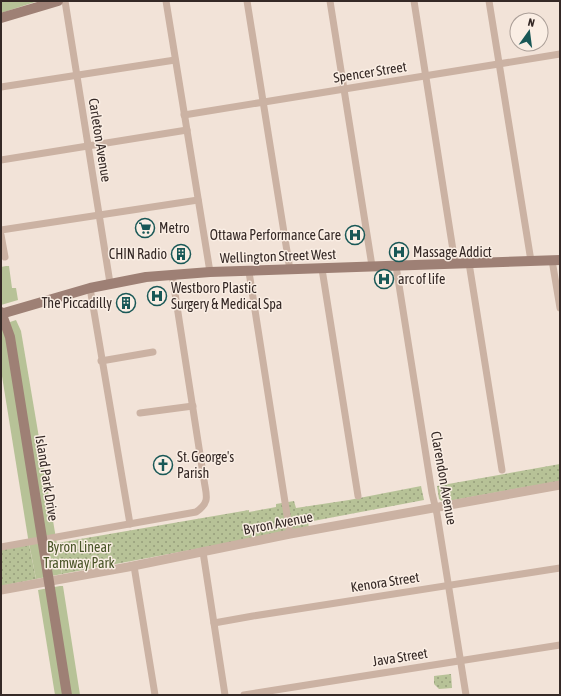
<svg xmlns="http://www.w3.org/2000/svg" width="561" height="696" font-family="'Asap Condensed',sans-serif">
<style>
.grass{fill:#b7c297}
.park{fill:url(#park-dots)}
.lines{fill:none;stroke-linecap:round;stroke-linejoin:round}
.minor{stroke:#cbb2a3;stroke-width:7}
.tertiary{stroke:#cbb2a3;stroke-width:9}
.secondary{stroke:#9e8075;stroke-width:10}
.labels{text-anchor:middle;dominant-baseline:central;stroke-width:3;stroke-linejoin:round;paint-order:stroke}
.street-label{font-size:14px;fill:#352926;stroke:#faeee4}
.poi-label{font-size:14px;fill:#352926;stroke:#faeee4;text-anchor:start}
.park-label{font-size:14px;fill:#495528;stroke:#faeee4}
</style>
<defs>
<pattern id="park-dots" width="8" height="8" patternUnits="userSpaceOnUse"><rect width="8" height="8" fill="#b7c297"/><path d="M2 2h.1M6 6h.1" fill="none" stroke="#969e7b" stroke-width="1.8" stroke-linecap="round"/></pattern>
</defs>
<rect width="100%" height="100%" fill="#f2e3d8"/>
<g class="grass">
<polygon points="1,1 35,1 35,2 1,13"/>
<polygon points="6,266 9,266 12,288 16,288 18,300 1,305 1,267"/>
<polygon points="16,320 21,331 62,574 36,579 28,538 1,370 1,325"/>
<polygon points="60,586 63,586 80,695 55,695 38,590"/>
</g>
<g class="park">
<polygon points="560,464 560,481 443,502 439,499 437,486"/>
<polygon points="421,486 424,500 308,522 309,528 62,574 57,543 249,510 249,512 276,507 276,504 294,501 296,508 349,500"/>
<polygon points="29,544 36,579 1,586 1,549"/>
<polygon points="451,674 452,688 439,689 434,684 434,676"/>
</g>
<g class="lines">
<g class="minor">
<polyline points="65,1 110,283"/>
<polyline points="166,1 210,272"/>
<polyline points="247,1 290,270"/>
<polyline points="330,1 372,266"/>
<polyline points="414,1 455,263"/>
<polyline points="489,1 531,261"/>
<polyline points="1,87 175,60"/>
<polyline points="184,115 560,54"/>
<polyline points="1,160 187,130"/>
<polyline points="1,230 198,200"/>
<polyline points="1,235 5,257"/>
<polyline points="552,260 560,308"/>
<polyline points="469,263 502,470"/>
<polyline points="396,266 432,493 437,514 466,695"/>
<polyline points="322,269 358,496"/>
<polyline points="249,272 290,534"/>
<polyline points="90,288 130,524"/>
<polyline points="101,361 153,352"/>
<polyline points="140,413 193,406"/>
<path d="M1,547L196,512C211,502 206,495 204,480L172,274"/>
<polyline points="203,552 225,695"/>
<polyline points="134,566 155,695"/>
<polyline points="214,623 253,616 560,568"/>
<polyline points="244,695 560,645"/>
</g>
<polyline class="tertiary" points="1,590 128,567 290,534 560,485"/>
<g class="secondary">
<polyline points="1,18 58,1"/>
<polyline points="1,312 10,337 67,695"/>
<polyline points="1,314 90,288 146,277 210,272 560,260"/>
</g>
</g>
<defs>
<g id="supermarket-ring" transform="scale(1)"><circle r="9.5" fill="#faeee4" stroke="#195857" stroke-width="1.5"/><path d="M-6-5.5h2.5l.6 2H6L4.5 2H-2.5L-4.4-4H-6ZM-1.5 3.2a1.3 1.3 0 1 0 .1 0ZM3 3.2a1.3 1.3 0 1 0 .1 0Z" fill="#195857"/></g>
<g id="hospital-ring" transform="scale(1)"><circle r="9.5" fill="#faeee4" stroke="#195857" stroke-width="1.5"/><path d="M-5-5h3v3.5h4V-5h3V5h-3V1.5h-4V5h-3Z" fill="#195857"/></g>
<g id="building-ring" transform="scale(1)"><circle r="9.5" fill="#faeee4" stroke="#195857" stroke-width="1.5"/><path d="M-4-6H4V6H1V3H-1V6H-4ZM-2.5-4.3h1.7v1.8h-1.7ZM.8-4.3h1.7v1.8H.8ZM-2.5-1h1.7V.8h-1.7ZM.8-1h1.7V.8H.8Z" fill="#195857"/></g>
<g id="church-ring" transform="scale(1)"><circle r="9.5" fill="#faeee4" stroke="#195857" stroke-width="1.5"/><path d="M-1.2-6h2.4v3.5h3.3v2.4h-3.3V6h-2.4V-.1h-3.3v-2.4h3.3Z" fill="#195857"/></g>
</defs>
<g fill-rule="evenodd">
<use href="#supermarket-ring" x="145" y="228"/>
<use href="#hospital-ring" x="355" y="235"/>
<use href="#hospital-ring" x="399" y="252"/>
<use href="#building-ring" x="181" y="254"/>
<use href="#hospital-ring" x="384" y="279"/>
<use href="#hospital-ring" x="157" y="296"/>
<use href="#building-ring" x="126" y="303"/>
<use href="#church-ring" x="163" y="465"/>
</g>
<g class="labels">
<g class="street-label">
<text transform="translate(370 72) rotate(-9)">Spencer Street</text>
<text transform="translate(100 140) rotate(81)">Carleton Avenue</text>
<text transform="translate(278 256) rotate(-2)">Wellington Street West</text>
<text transform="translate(47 478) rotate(81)">Island Park Drive</text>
<text transform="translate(444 478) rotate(80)">Clarendon Avenue</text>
<text transform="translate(278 523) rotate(-11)">Byron Avenue</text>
<text transform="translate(385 582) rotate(-9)">Kenora Street</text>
<text transform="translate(400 657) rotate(-9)">Java Street</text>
</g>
<g class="poi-label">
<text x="159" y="228">Metro</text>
<text x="341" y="235" text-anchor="end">Ottawa Performance Care</text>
<text x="413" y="252">Massage Addict</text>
<text x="167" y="254" text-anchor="end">CHIN Radio</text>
<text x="398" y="279">arc of life</text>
<text x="171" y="288">Westboro Plastic<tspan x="171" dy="16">Surgery &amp; Medical Spa</tspan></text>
<text x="112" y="303" text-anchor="end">The Piccadilly</text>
<text x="177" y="457">St. George's<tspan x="177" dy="16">Parish</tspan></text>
</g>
<g class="park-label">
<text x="79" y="547">Byron Linear<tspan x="79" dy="16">Tramway Park</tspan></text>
</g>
</g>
<rect width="561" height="696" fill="none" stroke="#352926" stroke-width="4"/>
<g transform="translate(529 32) rotate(14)"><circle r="19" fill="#faeee4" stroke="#ab9f98"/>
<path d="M0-3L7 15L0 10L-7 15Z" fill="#195857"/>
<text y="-6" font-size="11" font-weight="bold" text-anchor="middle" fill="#352926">N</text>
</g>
</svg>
